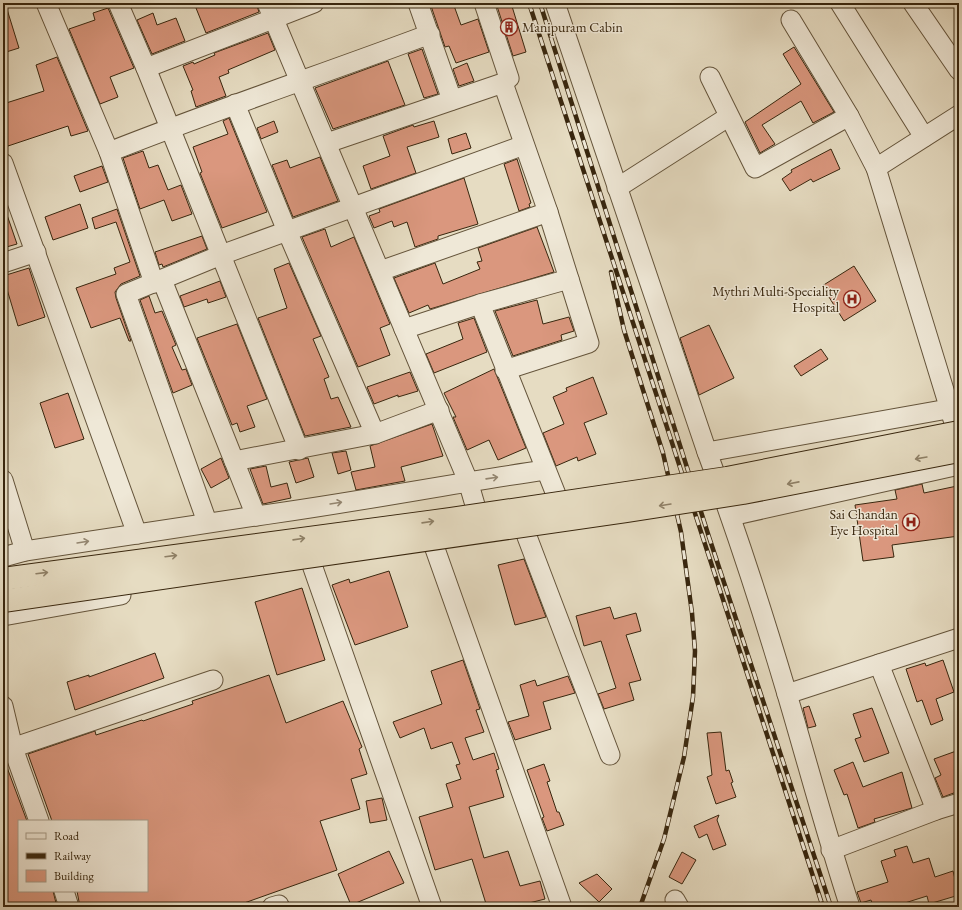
<svg xmlns="http://www.w3.org/2000/svg" width="962" height="910" font-family="'EB Garamond',serif">
<style>
.building{fill:#da977e;stroke:#38260e}
.lines{fill:none;stroke-linecap:round;stroke-linejoin:round}
.minor-casing{stroke:#64543b;stroke-width:21}
.minor{stroke:#efe8d7;stroke-width:19}
.rail-casing{stroke:#38260e;stroke-width:4.5}
.rail{stroke:#efe8d7;stroke-width:3;stroke-dasharray:9;stroke-linecap:butt}
.major-bridge-casing{stroke:#38260e;stroke-width:24;stroke-linecap:butt}
.major-bridge{stroke:#e6dcc2;stroke-width:22}
.oneway{stroke:#8f8168}
.oneway2{stroke:#948772}
.labels{text-anchor:middle;dominant-baseline:central;stroke-width:3;stroke-linejoin:round;paint-order:stroke}
.poi-label{font-size:14px;fill:#38260e;stroke:#efe8d7;text-anchor:end}
</style>
<rect width="100%" height="100%" fill="#e6dcc2"/>
<filter id="stains"><feTurbulence type="fractalNoise" baseFrequency=".005" numOctaves="4"/><feColorMatrix values="0 0 0 0 .2 0 0 0 0 .09 0 0 0 0 .02 0 0 0 .5 -.17"/></filter>
<radialGradient id="worn" r=".72"><stop offset=".6" stop-color="#630" stop-opacity="0"/><stop offset="1" stop-color="#630" stop-opacity=".3"/></radialGradient>
<g class="building">
<polygon points="194,3 256,3 259,12 206,33"/>
<polygon points="430,3 453,3 461,25 478,19 489,52 456,63 449,46 445,47"/>
<polygon points="496,3 511,3 526,52 513,56"/>
<polygon points="6,6 19,48 3,53 3,7"/>
<polygon points="108,8 134,68 110,77 118,97 100,104 69,29 95,20 93,13"/>
<polygon points="153,13 157,25 176,18 185,41 152,54 137,20"/>
<polygon points="268,33 275,50 228,70 229,73 219,77 226,96 196,107 191,91 193,90 183,66 193,62 194,64 215,55 214,53"/>
<polygon points="794,47 834,112 813,123 801,101 762,125 775,144 760,153 745,122 801,84 783,54"/>
<polygon points="422,49 438,94 424,98 408,54"/>
<polygon points="57,57 88,131 71,136 68,126 8,146 3,131 3,104 44,91 36,65"/>
<polygon points="388,61 405,105 333,129 315,88"/>
<polygon points="467,63 474,81 459,86 453,69"/>
<polygon points="229,118 267,212 222,228 200,173 202,172 193,147 228,134 223,121"/>
<polygon points="274,121 278,132 261,139 257,128"/>
<polygon points="434,121 439,137 407,147 416,173 371,189 363,166 390,156 383,136 413,125 414,127"/>
<polygon points="466,133 471,148 452,154 448,139"/>
<polygon points="831,149 840,169 813,182 811,179 790,191 782,179 792,172 791,170"/>
<polygon points="143,151 149,168 158,165 168,190 181,185 192,214 172,221 164,200 140,209 123,158"/>
<polygon points="320,157 338,201 293,217 272,165 287,160 290,168"/>
<polygon points="517,159 531,203 529,204 530,207 519,211 504,164"/>
<polygon points="102,166 108,182 80,192 74,176"/>
<polygon points="464,178 478,224 438,236 438,239 415,247 407,222 394,227 392,221 374,228 369,216 380,212 379,209"/>
<polygon points="80,204 88,228 53,240 45,217"/>
<polygon points="3,209 5,209 17,244 3,248"/>
<polygon points="117,209 140,276 121,284 115,292 116,298 131,341 129,341 120,318 91,328 76,288 116,274 114,268 130,262 116,222 95,229 92,218"/>
<polygon points="537,227 554,272 430,309 428,305 409,313 394,278 435,263 443,284 480,269 477,262 482,261 478,248"/>
<polygon points="325,229 331,247 354,237 390,324 380,328 390,355 358,367 302,237"/>
<polygon points="202,236 207,249 163,267 162,264 159,265 155,252"/>
<polygon points="289,263 321,336 313,339 329,377 324,379 331,399 338,397 351,427 305,436 258,318 287,308 274,269"/>
<polygon points="854,266 876,301 844,321 822,286"/>
<polygon points="29,268 45,317 18,326 3,276"/>
<polygon points="220,281 226,297 208,303 207,299 184,307 180,296"/>
<polygon points="149,296 155,313 162,311 176,345 172,347 182,370 186,369 192,385 173,393 140,300"/>
<polygon points="537,300 543,324 569,317 574,331 561,335 562,340 513,356 495,311"/>
<polygon points="474,318 487,352 434,373 426,354 463,339 458,323"/>
<polygon points="237,324 267,399 247,406 255,427 240,432 237,423 232,425 197,338"/>
<polygon points="709,325 734,378 699,395 680,338"/>
<polygon points="821,349 828,359 801,376 794,366"/>
<polygon points="494,369 526,448 498,460 489,440 467,450 453,417 456,417 444,393"/>
<polygon points="410,372 418,391 398,397 398,395 374,404 367,387"/>
<polygon points="593,377 607,414 584,423 596,454 578,461 577,457 556,466 543,433 564,424 553,397 567,391 566,388"/>
<polygon points="68,393 84,439 55,448 40,403"/>
<polygon points="432,424 443,456 401,467 405,481 356,490 351,472 375,467 370,446"/>
<polygon points="346,451 351,470 338,474 332,453"/>
<polygon points="221,458 229,478 211,488 201,469"/>
<polygon points="308,458 314,477 296,483 289,462"/>
<polygon points="266,466 271,487 287,483 291,498 263,504 250,469"/>
<polygon points="922,484 924,493 957,486 959,496 959,536 892,545 894,557 863,561 855,505 897,499 895,490"/>
<polygon points="524,559 546,617 515,625 498,565"/>
<polygon points="389,571 408,627 355,645 332,585 349,579 350,583"/>
<polygon points="302,588 325,660 277,675 255,602"/>
<polygon points="610,607 614,619 636,613 641,631 626,635 641,680 629,683 634,700 604,709 598,694 616,688 601,641 584,646 576,616"/>
<polygon points="155,653 164,678 75,710 67,682 89,675 89,677"/>
<polygon points="463,660 480,709 476,710 484,732 465,738 473,760 494,753 499,769 496,770 504,797 469,807 484,858 508,851 520,886 540,881 545,899 513,907 487,907 472,859 435,870 419,817 453,807 446,784 461,779 456,765 460,764 452,742 431,749 424,728 400,738 393,722 442,704 431,671"/>
<polygon points="943,660 954,692 936,699 943,720 931,725 922,700 917,702 906,669 925,663 926,666"/>
<polygon points="269,675 286,723 343,701 362,747 359,749 367,774 351,779 360,809 320,821 337,870 233,907 80,907 77,891 147,891 147,821 52,821 28,754 95,731 96,735 142,720 143,721 193,704 192,701"/>
<polygon points="568,676 575,693 543,702 551,729 515,740 508,722 529,716 520,685 535,680 537,686"/>
<polygon points="809,706 816,726 808,728 803,708"/>
<polygon points="872,708 889,753 864,762 855,739 861,737 853,714"/>
<polygon points="721,732 726,771 729,770 733,782 731,783 736,797 716,804 707,777 712,775 707,733"/>
<polygon points="959,750 959,791 943,797 935,778 941,775 934,759"/>
<polygon points="3,762 5,762 27,821 19,821 19,891 53,891 57,907 3,907"/>
<polygon points="853,762 863,787 902,772 912,808 874,819 875,822 858,828 847,794 844,795 834,770"/>
<polygon points="544,764 550,781 547,782 557,812 559,812 564,825 547,831 542,818 544,817 527,770"/>
<polygon points="382,798 387,820 370,823 366,801"/>
<polygon points="719,815 717,820 726,845 713,850 707,834 699,838 694,826"/>
<polygon points="907,846 913,863 929,858 935,877 953,871 959,895 929,904 927,896 892,907 873,907 871,900 861,903 857,892 888,882 881,861 896,856 894,850"/>
<polygon points="389,851 404,883 351,905 338,874"/>
<polygon points="682,852 696,860 682,884 669,877"/>
<polygon points="597,874 612,889 599,902 579,883"/>
</g>
<g class="lines">
<g class="minor-casing">
<g id="minor">
<polyline points="46,3 109,152 154,283"/>
<polyline points="118,3 146,68 299,450"/>
<polyline points="267,3 468,481 482,529"/>
<polyline points="418,3 452,100"/>
<path d="M555,3L707,452C737,532 763,613 787,694C808,765 827,837 850,907"/>
<polyline points="840,3 924,137"/>
<polyline points="913,3 959,70"/>
<polyline points="791,20 849,116 876,168 959,439"/>
<polyline points="146,68 314,3"/>
<polyline points="710,77 755,168 849,116"/>
<polyline points="503,83 548,212"/>
<polyline points="235,104 287,231 375,434"/>
<polyline points="327,143 503,83 509,78 484,3"/>
<path d="M109,152C215,110 323,74 430,34"/>
<polyline points="3,163 137,534"/>
<polyline points="876,168 959,115"/>
<polyline points="617,188 728,117"/>
<polyline points="3,263 36,252"/>
<polyline points="380,271 548,212 589,343 505,370"/>
<polyline points="162,280 256,516"/>
<polyline points="480,304 565,517"/>
<polyline points="404,329 480,304 569,279"/>
<polyline points="707,452 959,407"/>
<polyline points="234,461 375,434 439,410"/>
<polyline points="3,480 25,551"/>
<polyline points="731,516 959,465"/>
<polyline points="207,522 126,294 221,255 524,145"/>
<polyline points="526,534 610,755"/>
<polyline points="434,546 562,907"/>
<path d="M3,557L25,551C102,539 179,527 256,516C352,503 449,484 545,470"/>
<polyline points="312,565 432,907"/>
<polyline points="3,616 121,595"/>
<polyline points="879,664 936,810"/>
<polyline points="787,694 959,638"/>
<polyline points="3,706 13,748 39,821"/>
<polyline points="3,751 213,680"/>
<polyline points="831,850 936,810 959,803"/>
<polyline points="64,891 69,907"/>
<polyline points="675,900 679,907"/>
<polyline points="272,907 279,905"/>
</g>
</g>
<use href="#minor" class="minor"/>
<g class="rail-casing">
<g id="rail">
<polyline points="529,3 823,907"/>
<polyline points="540,3 709,537 831,907"/>
<polyline points="611,272 624,330 663,453 681,532 692,613 695,651 693,697 684,757 664,839 640,907"/>
</g>
</g>
<use href="#rail" class="rail"/>
<g class="major-bridge-casing">
<g id="major-bridge">
<polyline points="3,579 451,519 727,478 959,432"/>
<polyline points="3,601 626,511 743,493 959,451"/>
</g>
</g>
<use href="#major-bridge" class="major-bridge"/>
</g>
<defs><path id="oneway-shaft" d="M-6 0H5M1.5-3L5.5 0L1.5 3" fill="none" stroke-width="1.6" stroke-linecap="round" stroke-linejoin="round"/></defs>
<g class="oneway">
<use href="#oneway-shaft" transform="translate(921 458) rotate(170)"/>
<use href="#oneway-shaft" transform="translate(793 483) rotate(169)"/>
<use href="#oneway-shaft" transform="translate(665 505) rotate(171)"/>
<use href="#oneway-shaft" transform="translate(428 522) rotate(-8)"/>
<use href="#oneway-shaft" transform="translate(299 539) rotate(-8)"/>
<use href="#oneway-shaft" transform="translate(171 556) rotate(-7)"/>
<use href="#oneway-shaft" transform="translate(42 573) rotate(-7)"/>
</g>
<g class="oneway2">
<use href="#oneway-shaft" transform="translate(492 478) rotate(-8)"/>
<use href="#oneway-shaft" transform="translate(336 503) rotate(-9)"/>
<use href="#oneway-shaft" transform="translate(83 542) rotate(-9)"/>
</g>
<defs>
<g id="building-ring" transform="scale(0.9)"><circle r="9.5" fill="#efe8d7" stroke="#8f2418" stroke-width="1.5"/><path d="M-4-6H4V6H1V3H-1V6H-4ZM-2.5-4.3h1.7v1.8h-1.7ZM.8-4.3h1.7v1.8H.8ZM-2.5-1h1.7V.8h-1.7ZM.8-1h1.7V.8H.8Z" fill="#8f2418"/></g>
<g id="hospital-ring" transform="scale(0.9)"><circle r="9.5" fill="#efe8d7" stroke="#8f2418" stroke-width="1.5"/><path d="M-5-5h3v3.5h4V-5h3V5h-3V1.5h-4V5h-3Z" fill="#8f2418"/></g>
</defs>
<g fill-rule="evenodd">
<use href="#building-ring" x="509" y="27"/>
<use href="#hospital-ring" x="852" y="299"/>
<use href="#hospital-ring" x="911" y="522"/>
</g>
<g class="labels">
<g class="poi-label">
<text x="522" y="27" text-anchor="start">Manipuram Cabin</text>
<text x="839" y="291">Mythri Multi-Speciality<tspan x="839" dy="16">Hospital</tspan></text>
<text x="898" y="514">Sai Chandan<tspan x="898" dy="16">Eye Hospital</tspan></text>
</g>
</g>
<rect width="962" height="910" fill="none" stroke="#e6dcc2" stroke-width="16"/>
<rect x="4" y="4" width="954" height="902" fill="none" stroke="#38260e" stroke-width="2"/>
<rect x="8" y="8" width="946" height="894" fill="none" stroke="#38260e"/>
<rect x="18" y="820" width="130" height="72" fill="#efe8d7" stroke="#a69a87"/>
<rect x="26" y="833" width="20" height="6" fill="#efe8d7" stroke="#a69a87"/>
<text x="54" y="840" font-size="12" fill="#38260e">Road</text>
<rect x="26" y="853" width="20" height="6" fill="#38260e" stroke="#a69a87"/>
<text x="54" y="860" font-size="12" fill="#38260e">Railway</text>
<rect x="26" y="870" width="20" height="12" fill="#da977e" stroke="#a69a87"/>
<text x="54" y="880" font-size="12" fill="#38260e">Building</text>
<rect width="100%" height="100%" filter="url(#stains)"/>
<rect width="100%" height="100%" fill="url(#worn)"/>
</svg>
